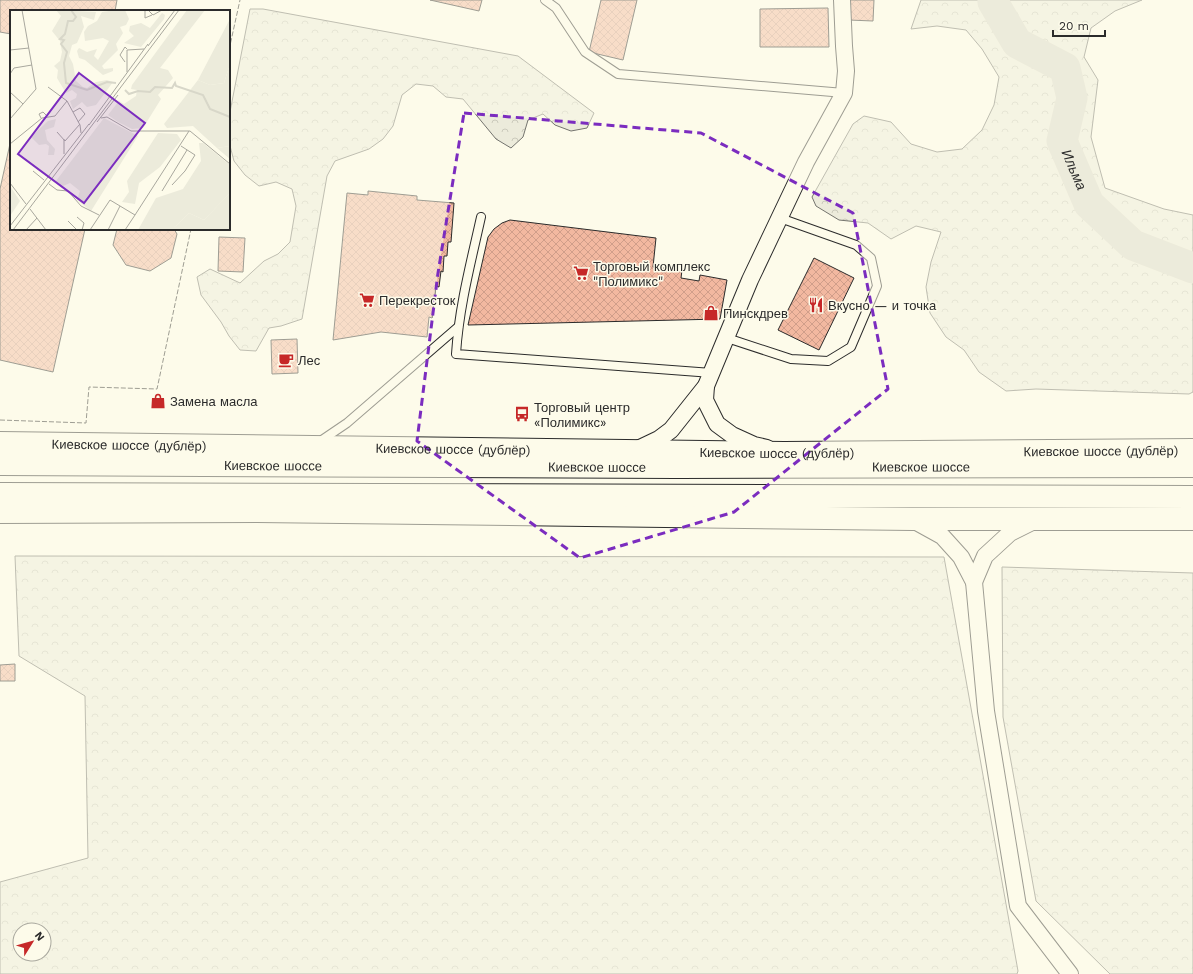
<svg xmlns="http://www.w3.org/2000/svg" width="1193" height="974" font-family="'Work Sans',sans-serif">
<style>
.forest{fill:url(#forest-crowns);stroke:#74746e;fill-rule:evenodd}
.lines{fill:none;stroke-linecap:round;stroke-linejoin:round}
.river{stroke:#d8d7c9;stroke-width:31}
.building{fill:url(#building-cross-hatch);stroke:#2b2b2b}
.lane-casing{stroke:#2b2b2b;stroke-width:10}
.street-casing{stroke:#2b2b2b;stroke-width:18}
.secondary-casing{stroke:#2b2b2b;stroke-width:24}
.highway-casing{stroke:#2b2b2b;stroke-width:24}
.lane{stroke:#fdfbea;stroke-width:8}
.street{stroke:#fdfbea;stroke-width:16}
.secondary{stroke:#fdfbea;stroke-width:22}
.highway{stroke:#fdfbea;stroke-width:22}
.fence{stroke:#2b2b2b;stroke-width:1;stroke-dasharray:5 2;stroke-linecap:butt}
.marked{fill:none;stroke:#7b2cbf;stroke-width:3;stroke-dasharray:8 5;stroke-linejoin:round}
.labels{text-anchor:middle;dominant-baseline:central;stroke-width:3;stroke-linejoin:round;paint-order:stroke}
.poi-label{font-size:13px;fill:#2b2b2b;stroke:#fdfbea;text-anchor:start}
.street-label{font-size:13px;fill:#2b2b2b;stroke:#fdfbea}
.water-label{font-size:14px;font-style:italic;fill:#2b2b2b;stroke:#fdfbea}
.inset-river{fill:none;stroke:#d8d7c9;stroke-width:2}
.inset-road{fill:none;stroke:#a9a89e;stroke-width:1}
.view{fill:#7b2cbf;fill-opacity:0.15;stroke:#7b2cbf;stroke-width:2}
.inset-edge{fill:none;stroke:#2b2b2b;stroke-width:2}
</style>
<defs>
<pattern id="forest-crowns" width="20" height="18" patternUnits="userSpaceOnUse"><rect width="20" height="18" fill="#ecebdb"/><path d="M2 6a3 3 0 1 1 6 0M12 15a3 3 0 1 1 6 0" fill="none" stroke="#cbcabc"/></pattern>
<pattern id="building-cross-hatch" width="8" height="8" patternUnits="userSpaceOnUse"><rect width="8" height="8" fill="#f2b8a0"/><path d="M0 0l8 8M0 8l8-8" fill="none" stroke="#d09e8a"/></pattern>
</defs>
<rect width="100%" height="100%" fill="#fdfbea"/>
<g class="forest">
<polygon points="921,0 1142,0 1115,11 1091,28 1084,57 1098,80 1091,137 1105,188 1164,209 1193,215 1193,392 1189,394 1036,389 1006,391 979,372 964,350 946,337 930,313 926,287 931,262 941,232 916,226 891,239 868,223 839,220 816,206 812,197 853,124 864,116 891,122 911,144 937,152 962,149 982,130 994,105 999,77 982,49 966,30 937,26 911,29"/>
<polygon points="250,9 263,9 518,56 594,113 587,128 571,131 555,125 543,114 528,120 523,137 511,148 496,139 463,99 446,97 433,86 416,84 402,95 393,126 383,139 369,149 335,161 327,176 302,319 281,326 269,328 256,351 240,350 229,336 221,322 201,295 197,277 210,269 240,283 264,261 278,254 290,242 296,206 292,189 276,182 259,186 245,175 234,161 229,142 229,117"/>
<path d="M15,556L944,557L1018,971L1017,974H0V882L88,858L85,696L19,656ZM20,930H44V954H20Z"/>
<polygon points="1002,567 1193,573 1193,974 1110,974 1036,901 1003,717"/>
</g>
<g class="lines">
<path class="river" id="s1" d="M994,0L993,2L1017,43L1065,68L1072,98L1062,141L1089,204L1133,245L1193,268"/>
</g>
<g class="building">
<polygon points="0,0 117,0 115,11 11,11 11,34 0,32"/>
<polygon points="430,0 482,0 479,11"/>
<polygon points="601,0 637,0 623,60 589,52"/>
<polygon points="850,0 874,0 873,21 849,20"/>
<polygon points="828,8 829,47 760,47 760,9"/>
<polygon points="11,139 11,229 85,229 53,372 0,360 0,189"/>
<polygon points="368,191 417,196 417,200 454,203 451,242 448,242 447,256 444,256 443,272 441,271 439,287 436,286 432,318 429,317 427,337 381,332 333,340 347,193 368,195"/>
<polygon points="510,220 656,238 653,267 682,270 681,278 699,281 700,275 727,280 720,319 468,325 488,237 494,229 502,223"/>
<polygon points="117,229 174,229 177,234 171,258 150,271 126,265 113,245"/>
<polygon points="219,237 245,238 243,272 218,271"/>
<polygon points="814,258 854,278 819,350 778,330"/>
<polygon points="297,339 298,373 272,374 271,340"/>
<polygon points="15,664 15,681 0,681 0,665"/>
</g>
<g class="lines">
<g class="lane-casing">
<g id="lane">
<polyline points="545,0 556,8 585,52 618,74 844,93"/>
<path d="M481,217C471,262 459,307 456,354L712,373"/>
<polyline points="727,338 791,359 828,361 851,347 877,286 871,258 856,245 780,218"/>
<polyline points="319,442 347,423 458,327"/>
</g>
</g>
<g class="street-casing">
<g id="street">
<polyline points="706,386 705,400 717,424 732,435 754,445 767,448"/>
<polyline points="638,449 659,439 671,430 706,386 750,280 806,162 844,93 846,71 844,46 842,0"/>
<polyline points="913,520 942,536 961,557 974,582 986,711 1018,906 1070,974"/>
<polyline points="974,582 985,556 1010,533 1036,520"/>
</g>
</g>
<g class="secondary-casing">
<g id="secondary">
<path id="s2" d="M0,443L784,453L1193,450"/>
<polyline points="0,512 257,511 912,519 1193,519"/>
</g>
</g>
<g class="highway-casing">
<g id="highway">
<path id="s3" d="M0,464L677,467L1193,466"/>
<polyline points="0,494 1193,497"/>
</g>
</g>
<use href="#lane" class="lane"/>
<use href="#street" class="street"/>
<use href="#secondary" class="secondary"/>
<use href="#highway" class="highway"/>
<g class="fence">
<polyline points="229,50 240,0"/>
<polyline points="0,420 86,423 89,387 157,389 191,229"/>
</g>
</g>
<path d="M0 0H1193V974H0ZM464,113L701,133L853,213L888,389L734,512L580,558L417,441L438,273Z" fill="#fdfbea" fill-opacity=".55" fill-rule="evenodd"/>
<path class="marked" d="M464,113L701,133L853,213L888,389L734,512L580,558L417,441L438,273Z"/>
<defs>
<g id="supermarket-bare" transform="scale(1.2)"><path d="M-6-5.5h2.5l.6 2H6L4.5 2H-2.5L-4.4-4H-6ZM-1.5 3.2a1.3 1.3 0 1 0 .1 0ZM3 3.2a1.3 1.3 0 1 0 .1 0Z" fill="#c62828" stroke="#fdfbea" stroke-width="2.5" paint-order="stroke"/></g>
<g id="restaurant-bare" transform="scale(1.2)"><path d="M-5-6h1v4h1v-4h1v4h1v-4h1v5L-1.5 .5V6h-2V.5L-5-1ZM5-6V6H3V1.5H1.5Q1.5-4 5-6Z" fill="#c62828" stroke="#fdfbea" stroke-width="2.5" paint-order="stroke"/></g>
<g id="shop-bare" transform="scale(1.2)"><path d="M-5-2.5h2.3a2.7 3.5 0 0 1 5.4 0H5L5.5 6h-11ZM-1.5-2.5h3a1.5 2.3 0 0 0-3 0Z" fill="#c62828" stroke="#fdfbea" stroke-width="2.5" paint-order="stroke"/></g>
<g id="cafe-bare" transform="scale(1.2)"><path d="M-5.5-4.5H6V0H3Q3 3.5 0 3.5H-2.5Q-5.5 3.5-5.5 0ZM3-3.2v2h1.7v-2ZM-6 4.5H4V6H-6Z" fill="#c62828" stroke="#fdfbea" stroke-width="2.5" paint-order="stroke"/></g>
<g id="bus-bare" transform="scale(1.2)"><path d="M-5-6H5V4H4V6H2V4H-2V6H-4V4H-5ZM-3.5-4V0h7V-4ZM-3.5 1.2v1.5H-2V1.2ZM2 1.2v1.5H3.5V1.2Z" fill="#c62828" stroke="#fdfbea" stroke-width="2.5" paint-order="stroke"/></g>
</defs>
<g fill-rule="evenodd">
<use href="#supermarket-bare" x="581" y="273"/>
<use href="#supermarket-bare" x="367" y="300"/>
<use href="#restaurant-bare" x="816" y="305"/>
<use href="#shop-bare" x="711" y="313"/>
<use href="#cafe-bare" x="286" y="360"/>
<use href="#shop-bare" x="158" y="401"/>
<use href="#bus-bare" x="522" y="414"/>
</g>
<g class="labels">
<g class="poi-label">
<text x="593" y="266">Торговый комплекс<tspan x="593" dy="15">"Полимикс"</tspan></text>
<text x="379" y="300">Перекресток</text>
<text x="828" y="305">Вкусно — и точка</text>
<text x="723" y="313">Пинскдрев</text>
<text x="298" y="360">Лес</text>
<text x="170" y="401">Замена масла</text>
<text x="534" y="407">Торговый центр<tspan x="534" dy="15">«Полимикс»</tspan></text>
</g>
<g class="street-label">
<text stroke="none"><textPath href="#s2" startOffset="129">Киевское шоссе (дублёр)</textPath></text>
<text stroke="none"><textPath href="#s2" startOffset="453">Киевское шоссе (дублёр)</textPath></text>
<text stroke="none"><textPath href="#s2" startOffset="1101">Киевское шоссе (дублёр)</textPath></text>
<text stroke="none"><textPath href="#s2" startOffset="777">Киевское шоссе (дублёр)</textPath></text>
<text stroke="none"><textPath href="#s3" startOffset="273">Киевское шоссе</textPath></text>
<text stroke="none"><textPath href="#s3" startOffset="597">Киевское шоссе</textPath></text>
<text stroke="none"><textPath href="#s3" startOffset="921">Киевское шоссе</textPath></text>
</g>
<g class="water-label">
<text stroke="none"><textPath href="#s1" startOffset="210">Ильма</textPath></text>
</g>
</g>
<g transform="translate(10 10)">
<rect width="220" height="220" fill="#fdfbea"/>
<path d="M220,9V54L214,73L200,75L188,70ZM220,136V149L207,138ZM220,183V220H157L158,218L166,216L179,203L194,210Z" fill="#ecebdb"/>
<path d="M46,0L86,2L84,10L71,6L74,17L67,33L62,35L59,46L63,54L66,71L73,77L77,78L86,72L97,70L103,72L86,95L77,97L72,92L63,99L60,91L66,88L67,84L62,80L56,83L47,68L48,60L44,56L50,51L52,42L50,31L42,21L51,6ZM105,0H115L119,9L116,15L110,17L113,23L106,34L108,40L92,56L94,59L103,58V61L93,65L75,50L69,48L67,41L69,38L77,42L87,39L84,46L88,50L99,31L93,28L75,31L74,22L78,16L87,11L92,2ZM177,0H195L150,58L158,60L163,68L148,85L151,89L133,118L122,119L108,112L98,105L109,91L114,94L126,86L127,80L121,79L122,75ZM152,3L155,5L154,9L131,37L114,33L124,26L119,21L120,16L131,13L140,18ZM220,54V136L207,138L183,116L157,118L154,114L188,70L200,75L214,73ZM94,108L128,126L81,201L67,190L70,181L60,173L53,176L46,171ZM46,109L44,117L35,120L37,130L45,139L44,145H38L39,136L36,134L29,135L21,127L38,111ZM148,123L167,124L171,130L150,157L129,173L125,194L112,192L119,182L117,171ZM189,133H193L220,155V183L194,210L179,203L166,216L157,220H128L146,188L173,179L191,151ZM0,176L10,191L0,206Z" fill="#ecebdb"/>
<path class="inset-river" d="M61,0L66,7L63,11H58L55,24L50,29L54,30L51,34L57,42L54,53L56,73L77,80L97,72L106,73M115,80L119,84L128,81L140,82L145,77L162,78L165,73L166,76L193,85L200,99L220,107"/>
<path class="inset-road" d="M135,0V8L142,5M138,0L143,5L152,0M138,36L165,0M0,40L19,38M115,52L110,45L115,37L117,39M117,62V40L134,39M0,64L4,58L22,55M38,77L57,91L70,115L71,123M0,82L13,94M63,102L70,98L75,104L68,112M31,108L29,104L33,102L37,106M91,108L97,107L121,121H180L220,154M0,109L26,79L12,0M87,112L108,85M79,115L138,34M47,122L55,131L70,114M54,129V144M0,134L32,108L45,106L57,91M23,161L34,170M0,173L16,194M39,174L47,180L58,181L71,196L89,205M162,175L175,161L185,145L171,136M152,181L177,140M20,199L36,220M67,207L74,213L72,220M58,211L67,220M0,216L79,114M3,220L169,0M16,220L27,208M80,220L100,190L125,205L179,121M98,220L110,196M115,220L125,205"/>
<path class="view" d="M69,63L135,113L74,193L8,144Z"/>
<rect width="220" height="220" class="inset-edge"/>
</g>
<g transform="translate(32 942) rotate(53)"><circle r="19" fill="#fdfbea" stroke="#a9a89e"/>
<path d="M0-3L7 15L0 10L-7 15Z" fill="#c62828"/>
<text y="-6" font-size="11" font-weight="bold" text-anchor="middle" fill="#2b2b2b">N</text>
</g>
<path d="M1053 30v6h52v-6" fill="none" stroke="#2b2b2b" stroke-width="2"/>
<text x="1059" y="30" font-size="12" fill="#2b2b2b" stroke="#fdfbea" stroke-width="3" paint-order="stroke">20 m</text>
</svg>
